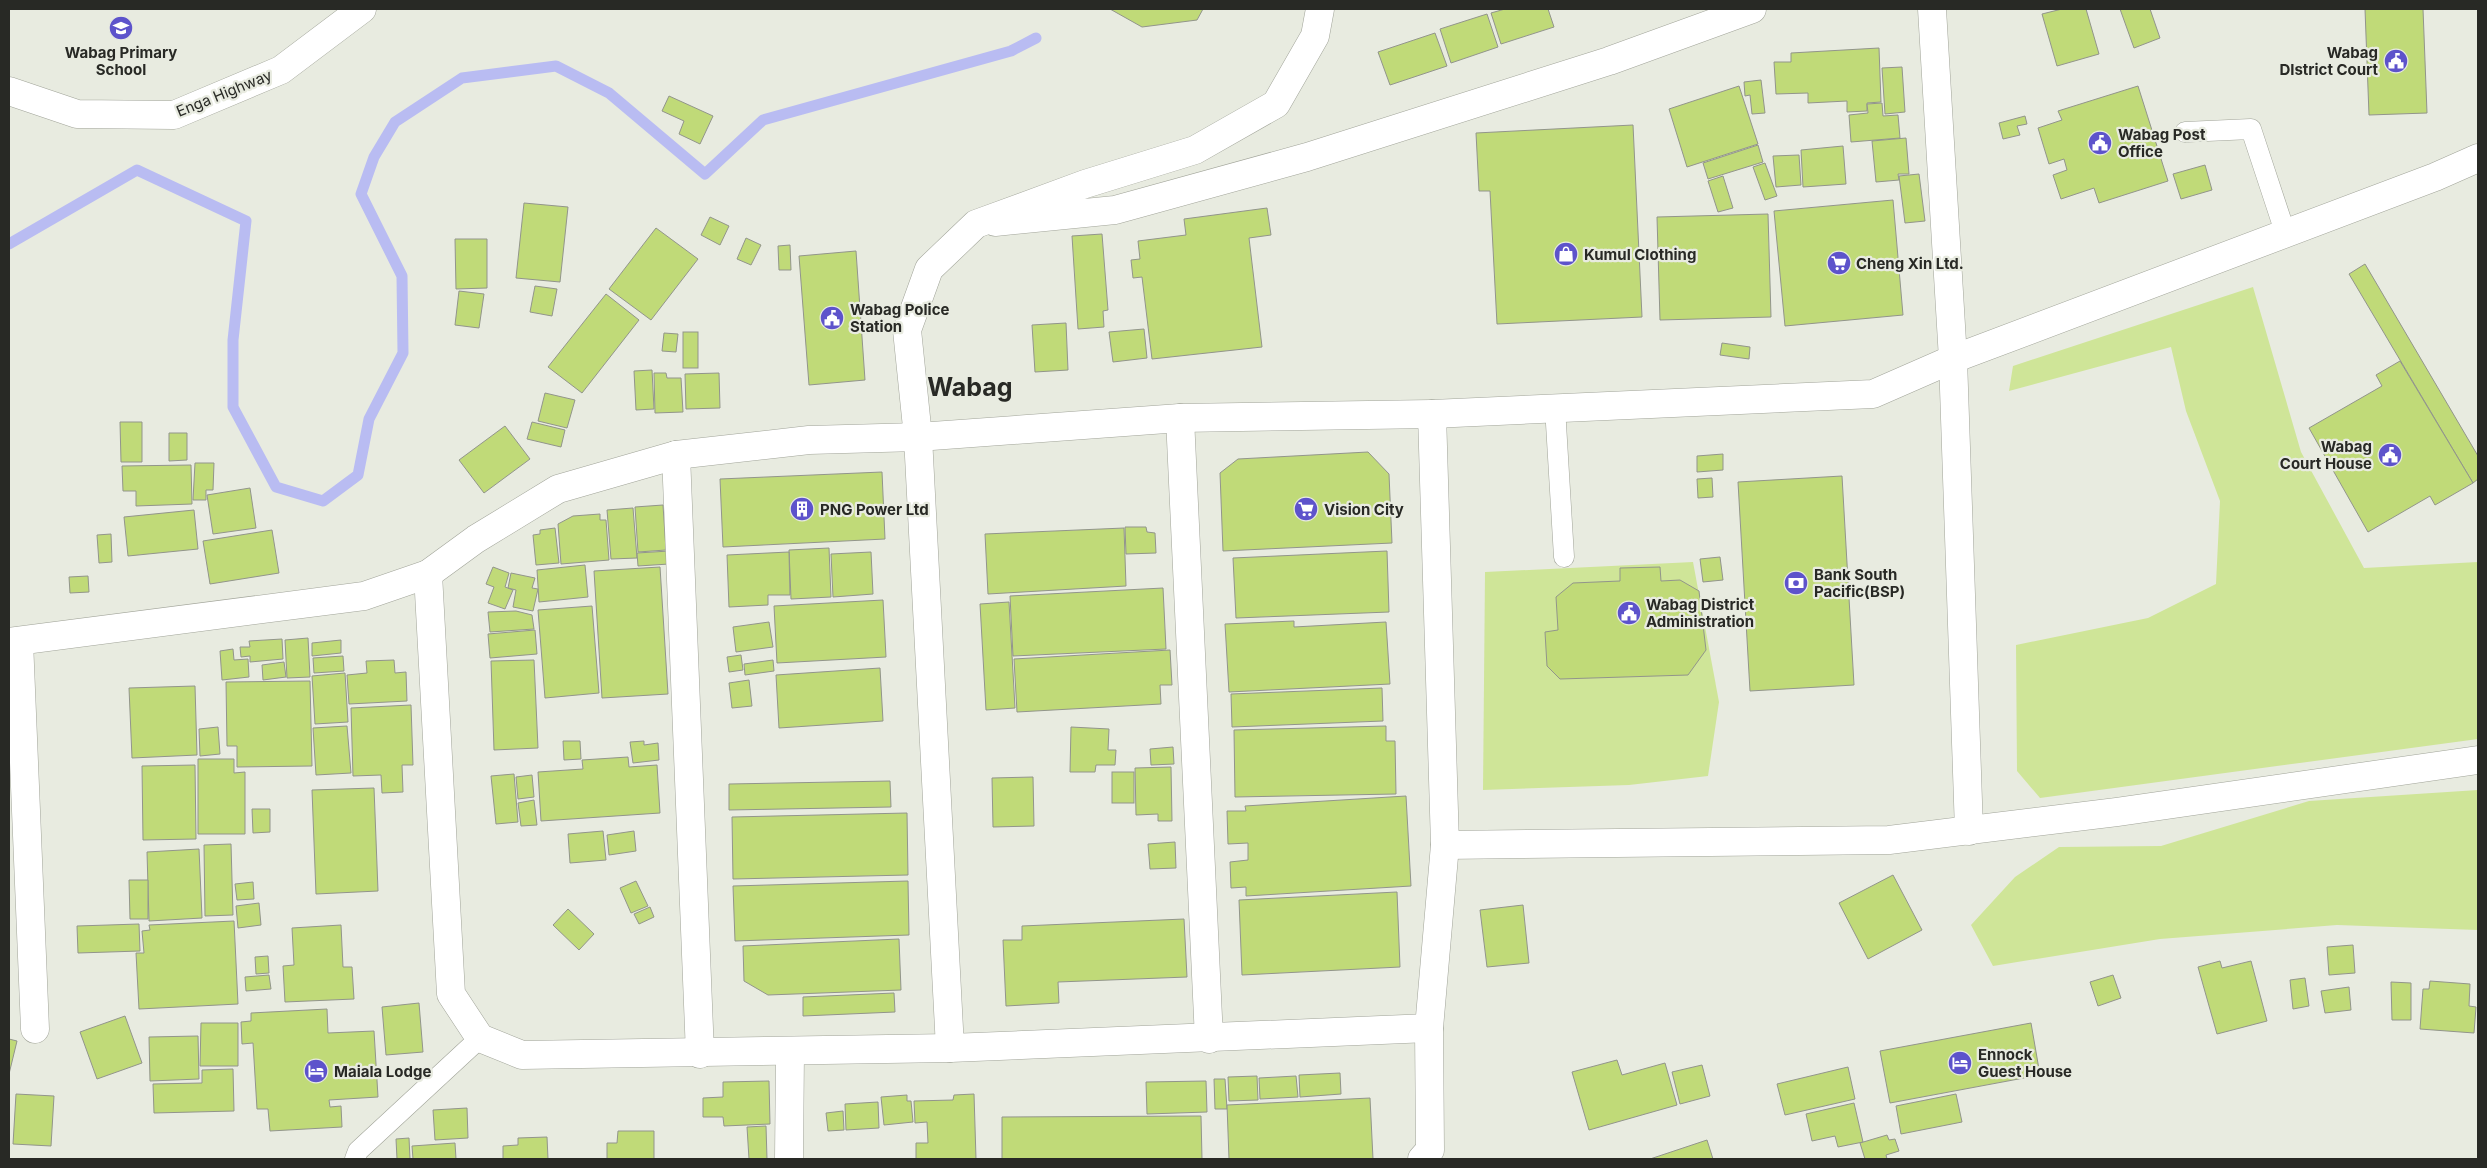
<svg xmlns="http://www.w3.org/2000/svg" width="2487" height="1168" font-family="Inter,sans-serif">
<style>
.green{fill:#cfe598}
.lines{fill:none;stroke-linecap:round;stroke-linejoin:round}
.stream{stroke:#b9bcf2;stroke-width:11}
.building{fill:#c0da78;stroke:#92958b}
.lane-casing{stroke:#a1a499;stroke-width:21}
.street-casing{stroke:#a1a499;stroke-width:29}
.secondary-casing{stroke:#a1a499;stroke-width:29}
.primary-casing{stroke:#a1a499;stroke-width:29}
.lane{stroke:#fff;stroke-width:20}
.street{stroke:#fff;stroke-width:28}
.secondary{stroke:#fff;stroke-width:28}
.primary{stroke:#fff;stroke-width:28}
.labels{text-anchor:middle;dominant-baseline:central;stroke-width:4.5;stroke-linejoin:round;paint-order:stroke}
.poi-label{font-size:15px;font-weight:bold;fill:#282925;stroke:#e8ebe0;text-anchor:start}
.street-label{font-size:15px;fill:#282925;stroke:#e8ebe0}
.town-label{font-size:25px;font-weight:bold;fill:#282925;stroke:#e8ebe0}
</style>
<rect width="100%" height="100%" fill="#e8ebe0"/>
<g class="green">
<polygon points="2253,287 2301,452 2364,568 2478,562 2478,739 2040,798 2017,771 2016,645 2148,618 2216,584 2220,501 2186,411 2171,347 2009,391 2013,366"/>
<polygon points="1693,562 1719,702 1708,776 1629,785 1483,790 1485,572"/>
<polygon points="2478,790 2478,930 2337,925 2160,939 1993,966 1971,925 2015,877 2059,847 2161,846 2309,801"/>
</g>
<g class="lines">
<polyline class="stream" points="9,244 137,170 246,221 233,340 233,407 276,487 323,501 358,475 369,419 403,353 402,276 361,194 374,157 395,122 462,78 556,66 609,93 705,174 763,120 1011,51 1036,38"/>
</g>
<g class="building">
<polygon points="1110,9 1203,9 1197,20 1142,27"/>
<polygon points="1505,9 1548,9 1554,27 1501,44 1491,13"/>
<polygon points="2062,9 2086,9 2099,54 2057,66 2042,14"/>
<polygon points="2120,9 2150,9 2160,38 2134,48"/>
<polygon points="2365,9 2423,9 2427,113 2369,115"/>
<polygon points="1487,14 1498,47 1451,63 1440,29"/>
<polygon points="1435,33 1447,66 1390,85 1378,52"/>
<polygon points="1879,48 1881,102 1867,103 1867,111 1847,112 1847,101 1808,103 1808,93 1776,94 1774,62 1791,62 1791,53"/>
<polygon points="1902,67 1905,112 1885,114 1882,68"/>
<polygon points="1761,80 1765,113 1752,114 1750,95 1745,96 1744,82"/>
<polygon points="1739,86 1758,144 1687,167 1669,109"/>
<polygon points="2138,86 2168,181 2099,203 2094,188 2061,199 2053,175 2067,170 2064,159 2049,164 2038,128 2062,120 2058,111"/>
<polygon points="669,96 713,116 700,144 679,134 684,121 662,111"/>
<polygon points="1882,103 1883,116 1898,115 1900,138 1851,142 1849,115 1868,113 1867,104"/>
<polygon points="2025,116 2027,124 2017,126 2020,135 2003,139 1999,123"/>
<polygon points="1633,125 1642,317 1497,324 1490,191 1479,191 1476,133"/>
<polygon points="1906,138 1909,174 1898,174 1899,180 1876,182 1872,141"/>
<polygon points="1758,145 1763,162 1708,179 1703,163"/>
<polygon points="1843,146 1846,184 1803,187 1801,150"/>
<polygon points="1799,155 1801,185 1776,187 1773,156"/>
<polygon points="1765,163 1777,196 1765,200 1753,167"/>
<polygon points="2205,165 2212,190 2181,199 2173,174"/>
<polygon points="1919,174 1925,221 1905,223 1899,176"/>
<polygon points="1723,176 1733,208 1718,212 1708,181"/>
<polygon points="1893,200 1903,315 1785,326 1774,211"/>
<polygon points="524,203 568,207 560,282 516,278"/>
<polygon points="1267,208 1271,235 1249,238 1262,347 1152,359 1142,277 1133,278 1131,260 1140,259 1138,241 1186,235 1184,219"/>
<polygon points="1768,214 1771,317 1660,320 1657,217"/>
<polygon points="710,217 729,226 720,245 701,235"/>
<polygon points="656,228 698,259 651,320 609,289"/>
<polygon points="1102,234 1108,310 1103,311 1104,327 1078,329 1072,236"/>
<polygon points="746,238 761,245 751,265 737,259"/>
<polygon points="455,239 487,239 487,288 456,289"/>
<polygon points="790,245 791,270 779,270 778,246"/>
<polygon points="856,251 865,380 809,385 799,256"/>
<polygon points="2365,264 2478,456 2478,479 2473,483 2349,274"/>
<polygon points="535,286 557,289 552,316 530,312"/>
<polygon points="459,291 484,294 479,328 455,325"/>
<polygon points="606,294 639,320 582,393 548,367"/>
<polygon points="1066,323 1068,370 1035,372 1032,325"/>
<polygon points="1144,329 1147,358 1113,362 1109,332"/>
<rect x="683" y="332" width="15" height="36"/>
<polygon points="664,333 678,334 676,352 662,351"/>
<polygon points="1722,343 1750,347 1749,359 1720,355"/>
<polygon points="2400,361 2473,483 2435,505 2430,496 2368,532 2309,428 2382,386 2376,375"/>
<polygon points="652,370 654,409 636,410 634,371"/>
<polygon points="654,373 666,373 667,378 681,378 683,412 655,413"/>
<polygon points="719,373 720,408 686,409 685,374"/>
<polygon points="545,393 575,400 567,428 538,421"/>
<polygon points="120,422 142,422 142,462 121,462"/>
<polygon points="532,422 565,430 561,447 527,439"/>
<polygon points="505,426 530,459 484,493 459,460"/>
<polygon points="169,433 187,433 187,460 169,461"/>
<polygon points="1368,452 1389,474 1392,543 1223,551 1220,473 1238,459"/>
<polygon points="1723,454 1723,470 1697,472 1697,456"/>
<polygon points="195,463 214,463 213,490 206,490 206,500 193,500"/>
<polygon points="191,465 192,504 136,506 136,491 123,491 122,466"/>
<polygon points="882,472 885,539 723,547 720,479"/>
<polygon points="1842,476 1854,685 1750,691 1738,482"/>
<polygon points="1712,478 1713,497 1698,498 1697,479"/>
<polygon points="250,488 256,528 213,534 207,495"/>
<polygon points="663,505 666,550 638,552 635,507"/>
<polygon points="633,508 637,558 611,559 607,510"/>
<polygon points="194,510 198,549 128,556 124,517"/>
<polygon points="600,514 600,520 606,520 609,560 561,564 558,524 573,516"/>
<polygon points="1125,527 1146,527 1147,532 1155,533 1156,553 1126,554"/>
<polygon points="555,528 559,563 536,565 533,535 540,534 540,530"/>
<polygon points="1124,528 1126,586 988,594 985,534"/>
<polygon points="272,530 279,573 210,584 203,541"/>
<polygon points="111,534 112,562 99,563 97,535"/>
<polygon points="829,548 831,597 791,599 789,550"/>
<polygon points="669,551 669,564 638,566 637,553"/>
<polygon points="1387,551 1389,612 1236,618 1233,558"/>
<polygon points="789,552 790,595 768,595 768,605 729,607 727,555"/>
<polygon points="871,552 873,594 833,597 831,554"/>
<polygon points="1720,557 1723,580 1703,582 1700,559"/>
<polygon points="585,565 588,597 539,602 537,570"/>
<polygon points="493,567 509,573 505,587 513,590 505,609 488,603 494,587 486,584"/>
<polygon points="660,567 668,694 602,698 594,571"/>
<polygon points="1660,567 1661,581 1680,580 1699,591 1706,650 1688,675 1560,679 1547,666 1545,632 1558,630 1556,597 1573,583 1620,581 1620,568"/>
<polygon points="511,573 535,578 532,588 538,589 533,611 513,607 516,590 508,588"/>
<polygon points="88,576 89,592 70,593 69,577"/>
<polygon points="1163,588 1166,649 1013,656 1010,596"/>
<polygon points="883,600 886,657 777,663 774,606"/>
<polygon points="1009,602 1015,708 986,710 980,604"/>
<polygon points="592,606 599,693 545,698 538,610"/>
<polygon points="516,611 532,615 534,629 490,632 488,612"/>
<polygon points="1294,621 1294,627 1386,622 1390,684 1229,692 1225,624"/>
<polygon points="769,622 773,647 736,652 733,627"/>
<polygon points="535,630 537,654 490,658 488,634"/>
<polygon points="308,638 310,677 287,678 285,640"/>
<polygon points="282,639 283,659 250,662 250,656 241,657 240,647 250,647 249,641"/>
<polygon points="341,640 341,653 312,656 312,643"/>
<polygon points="233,649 234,660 248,659 249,677 222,680 220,651"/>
<polygon points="1170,650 1172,685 1160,685 1161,704 1017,712 1014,659"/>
<polygon points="741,655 743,670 729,672 727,657"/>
<polygon points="343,656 344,671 314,673 313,658"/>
<polygon points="394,660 395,673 406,672 407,701 349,704 347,675 367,673 366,661"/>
<polygon points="534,660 538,748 494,750 491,661"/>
<polygon points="773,660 774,671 745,675 744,664"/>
<polygon points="284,662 286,677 263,680 262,665"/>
<polygon points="880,668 883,721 779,728 776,675"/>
<polygon points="345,673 348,722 315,724 312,676"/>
<polygon points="749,680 752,706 732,708 729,683"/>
<polygon points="310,681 312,766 237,767 237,746 227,746 226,682"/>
<polygon points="195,686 197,755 132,758 129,688"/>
<polygon points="1382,688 1383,721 1232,727 1231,694"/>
<polygon points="411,705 413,765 402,765 403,792 382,793 381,775 353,776 351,708"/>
<polygon points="347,726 351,773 316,775 313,728"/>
<polygon points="1386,726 1386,741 1395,741 1396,794 1235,797 1234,730"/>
<polygon points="218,727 220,754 200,756 199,729"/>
<polygon points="1071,727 1109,729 1108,750 1116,750 1115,765 1096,765 1095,772 1070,772"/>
<polygon points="563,741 580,741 581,759 564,760"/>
<polygon points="644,741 644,745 658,743 659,760 633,763 630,742"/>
<polygon points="1173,747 1174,764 1151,765 1150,749"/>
<polygon points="628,757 629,767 657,765 660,813 541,821 538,772 583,769 582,760"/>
<polygon points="198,759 234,759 234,773 245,772 245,834 198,834"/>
<polygon points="195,765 196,839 143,840 142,766"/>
<polygon points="1171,767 1172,821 1158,821 1158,814 1136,815 1135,768"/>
<rect x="1112" y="772" width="22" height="31"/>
<polygon points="514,774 518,822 496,824 491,776"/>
<polygon points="532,775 534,797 518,799 516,777"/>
<polygon points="1033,777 1034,826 993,827 992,778"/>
<polygon points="890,781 891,807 729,810 729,784"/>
<polygon points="374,788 378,891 316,894 312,790"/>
<polygon points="1406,796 1411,886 1246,896 1246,887 1231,888 1230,862 1248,860 1248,843 1228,844 1227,811 1246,811 1245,806"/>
<polygon points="534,800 537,825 521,826 518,803"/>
<polygon points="252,809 270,809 270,832 253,833"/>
<polygon points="907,813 908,875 733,879 732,817"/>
<polygon points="603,831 606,860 570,863 568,834"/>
<polygon points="634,831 636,851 609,855 607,835"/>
<polygon points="1175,842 1176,868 1150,869 1148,844"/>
<polygon points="231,844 233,915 205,916 204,845"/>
<polygon points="199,849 202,918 149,921 147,852"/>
<polygon points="1893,875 1922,930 1868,959 1839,903"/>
<polygon points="129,880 148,880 148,919 130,919"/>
<polygon points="636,881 648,906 631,913 620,888"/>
<polygon points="908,881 909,935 735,941 733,886"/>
<polygon points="253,882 254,899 237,900 235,884"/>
<polygon points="1397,892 1400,967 1242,975 1239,900"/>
<polygon points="259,903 261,925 238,928 236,906"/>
<polygon points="1523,905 1529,963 1487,967 1480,910"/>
<polygon points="650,907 654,917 639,924 634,914"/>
<polygon points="568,909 594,934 579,950 553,925"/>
<polygon points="1184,919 1187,977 1058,982 1059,1003 1006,1006 1003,940 1022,940 1022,926"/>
<polygon points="234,921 238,1004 139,1009 136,953 144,953 142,931 150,930 149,925"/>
<polygon points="139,924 140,951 78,953 77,926"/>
<polygon points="341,925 343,967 352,967 354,999 285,1002 283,966 294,965 292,928"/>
<polygon points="899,939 901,990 768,995 744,981 743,946"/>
<polygon points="2353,945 2355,973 2329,975 2327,947"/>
<polygon points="268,956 269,973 256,974 255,957"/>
<polygon points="2220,961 2222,968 2251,961 2267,1021 2217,1034 2198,967"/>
<polygon points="269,975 271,989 246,991 245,977"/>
<polygon points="2113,975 2121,998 2098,1006 2090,982"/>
<polygon points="2305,978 2309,1006 2293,1009 2290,980"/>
<polygon points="2430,981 2470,984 2469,1006 2476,1007 2474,1033 2420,1029 2423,989 2429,989"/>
<polygon points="2391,982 2411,983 2411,1020 2392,1020"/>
<polygon points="2349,987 2351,1010 2325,1013 2321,991"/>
<polygon points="894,993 895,1012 803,1016 803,997"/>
<polygon points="419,1003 423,1052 386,1055 382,1007"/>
<polygon points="327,1009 328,1033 374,1031 378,1097 329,1100 330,1107 341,1106 342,1127 270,1131 268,1109 257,1109 253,1043 242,1044 241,1022 251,1021 251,1013"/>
<polygon points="125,1016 142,1063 97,1079 80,1032"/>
<polygon points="201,1023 238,1023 238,1066 200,1066"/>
<polygon points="2031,1023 2040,1075 1890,1103 1880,1051"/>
<polygon points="198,1036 199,1079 150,1081 149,1037"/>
<polygon points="9,1039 17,1041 9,1074"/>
<polygon points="1617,1060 1622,1075 1665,1063 1677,1105 1589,1130 1572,1072"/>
<polygon points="1702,1065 1710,1096 1680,1104 1672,1072"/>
<polygon points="1848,1067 1855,1099 1785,1115 1777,1084"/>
<polygon points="233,1069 234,1111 154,1113 153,1084 202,1083 202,1070"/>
<polygon points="1340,1073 1341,1094 1300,1097 1299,1075"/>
<polygon points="1257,1076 1258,1100 1229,1101 1228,1077"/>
<polygon points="1296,1076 1298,1097 1260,1099 1259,1078"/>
<polygon points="1214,1079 1225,1079 1227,1109 1215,1109"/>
<polygon points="769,1081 770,1124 724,1126 723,1117 703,1117 703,1098 723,1097 723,1082"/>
<polygon points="1206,1081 1207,1112 1147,1114 1146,1082"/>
<polygon points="16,1094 54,1096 51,1146 13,1144"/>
<polygon points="974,1094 976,1159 916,1159 916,1143 928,1143 927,1122 915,1123 914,1101 953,1100 954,1095"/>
<polygon points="1956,1094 1962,1122 1901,1134 1896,1106"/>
<polygon points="907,1095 907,1101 911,1101 913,1122 884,1125 881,1097"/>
<polygon points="1370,1098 1373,1159 1229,1159 1227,1105"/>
<polygon points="878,1102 879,1128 846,1130 845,1104"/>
<polygon points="1854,1103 1863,1142 1838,1147 1835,1136 1812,1141 1806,1114"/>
<polygon points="467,1108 468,1138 435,1140 433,1110"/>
<polygon points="843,1111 844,1130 828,1131 826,1113"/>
<polygon points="1201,1116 1202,1159 1002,1159 1002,1117"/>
<polygon points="766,1126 767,1159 749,1159 747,1127"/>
<polygon points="618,1131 654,1131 654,1159 607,1159 607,1143 617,1143"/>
<polygon points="1887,1135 1889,1140 1895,1139 1899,1151 1886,1155 1887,1159 1865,1159 1860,1143"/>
<polygon points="547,1137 548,1159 503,1159 503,1146 518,1145 518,1138"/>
<polygon points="409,1138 410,1159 397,1159 396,1139"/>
<polygon points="1707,1140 1713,1159 1650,1159"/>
<polygon points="455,1143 456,1159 413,1159 412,1146"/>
</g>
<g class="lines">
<g class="lane-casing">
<g id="lane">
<polyline points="2185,132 2251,129 2285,232"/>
<polyline points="1555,407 1564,557"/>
<polyline points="355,1159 358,1151 480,1038"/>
</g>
</g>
<g class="street-casing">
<g id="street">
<polyline points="1932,9 1953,359 1969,831"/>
<polyline points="995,222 1115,210 1307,157 1609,61 1752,9"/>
<polyline points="1432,414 1873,394 1953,359 2435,177 2478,158"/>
<polyline points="1180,418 1209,1039"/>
<polyline points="918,437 950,1048"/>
<polyline points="676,455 700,1054"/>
<polyline points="428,574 451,994 480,1038 522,1055 950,1048 1429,1028"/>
<polyline points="19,641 35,1029"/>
<polyline points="1445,845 1889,840 2117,812 2478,760"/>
<polyline points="789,1159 790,1052"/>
</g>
</g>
<g class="secondary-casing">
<g id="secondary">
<polyline points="918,437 907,330 929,269 976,224 1085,184 1195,150 1276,104 1315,36 1320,9"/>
<polyline points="9,642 364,596 428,574 476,539 558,489 676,455 809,440 918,437 1180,418 1432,414 1445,845 1429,1028 1430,1150 1422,1159"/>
</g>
</g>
<g class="primary-casing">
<polyline id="primary" points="9,91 77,114 174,115 281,70 362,9"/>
</g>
<use href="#lane" class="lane"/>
<use href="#street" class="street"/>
<use href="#secondary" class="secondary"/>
<use href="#primary" class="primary"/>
</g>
<defs>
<g id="school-disc" transform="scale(1.25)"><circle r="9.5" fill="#5d53cb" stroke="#e8ebe0"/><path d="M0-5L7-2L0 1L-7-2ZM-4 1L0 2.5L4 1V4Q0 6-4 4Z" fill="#fff"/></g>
<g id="civic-disc" transform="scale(1.25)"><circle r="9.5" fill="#5d53cb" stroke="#e8ebe0"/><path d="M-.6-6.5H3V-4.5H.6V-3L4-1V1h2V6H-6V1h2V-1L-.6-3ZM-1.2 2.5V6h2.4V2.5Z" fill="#fff"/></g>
<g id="shop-disc" transform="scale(1.25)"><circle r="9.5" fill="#5d53cb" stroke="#e8ebe0"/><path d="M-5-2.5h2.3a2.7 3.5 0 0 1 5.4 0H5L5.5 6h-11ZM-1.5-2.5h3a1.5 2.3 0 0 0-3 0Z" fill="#fff"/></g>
<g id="supermarket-disc" transform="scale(1.25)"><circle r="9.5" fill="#5d53cb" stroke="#e8ebe0"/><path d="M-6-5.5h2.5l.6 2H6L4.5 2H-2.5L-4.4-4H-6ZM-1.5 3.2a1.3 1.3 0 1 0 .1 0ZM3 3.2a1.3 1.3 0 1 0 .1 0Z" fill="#fff"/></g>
<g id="building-disc" transform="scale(1.25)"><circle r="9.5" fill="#5d53cb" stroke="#e8ebe0"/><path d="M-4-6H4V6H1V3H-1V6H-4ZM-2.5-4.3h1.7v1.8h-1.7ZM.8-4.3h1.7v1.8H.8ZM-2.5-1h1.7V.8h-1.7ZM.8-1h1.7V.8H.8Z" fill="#fff"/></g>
<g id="bank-disc" transform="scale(1.25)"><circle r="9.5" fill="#5d53cb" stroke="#e8ebe0"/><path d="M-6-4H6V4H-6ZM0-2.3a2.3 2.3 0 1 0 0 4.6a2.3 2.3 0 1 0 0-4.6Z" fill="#fff"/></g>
<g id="hotel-disc" transform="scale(1.25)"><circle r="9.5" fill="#5d53cb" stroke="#e8ebe0"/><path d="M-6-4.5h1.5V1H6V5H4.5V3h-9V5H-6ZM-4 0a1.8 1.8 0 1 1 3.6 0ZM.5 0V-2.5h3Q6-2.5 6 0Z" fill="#fff"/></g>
</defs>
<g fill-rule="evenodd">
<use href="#school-disc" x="121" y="28"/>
<use href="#civic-disc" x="2396" y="61"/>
<use href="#civic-disc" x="2100" y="143"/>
<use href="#shop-disc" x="1566" y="254"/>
<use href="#supermarket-disc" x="1839" y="263"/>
<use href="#civic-disc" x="832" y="318"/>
<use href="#civic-disc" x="2390" y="455"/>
<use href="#building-disc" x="802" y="509"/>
<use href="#supermarket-disc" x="1306" y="509"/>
<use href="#bank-disc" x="1796" y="583"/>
<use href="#civic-disc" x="1629" y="613"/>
<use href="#hotel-disc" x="1960" y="1063"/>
<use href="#hotel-disc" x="316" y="1071"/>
</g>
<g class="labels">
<g class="poi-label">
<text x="121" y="52" text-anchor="middle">Wabag Primary<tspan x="121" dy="17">School</tspan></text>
<text x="2378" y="52" text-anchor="end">Wabag<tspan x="2378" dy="17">DIstrict Court</tspan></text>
<text x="2118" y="134">Wabag Post<tspan x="2118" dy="17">Office</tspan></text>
<text x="1584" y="254">Kumul Clothing</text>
<text x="1856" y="263">Cheng Xin Ltd.</text>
<text x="850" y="309">Wabag Police<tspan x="850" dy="17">Station</tspan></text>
<text x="2372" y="446" text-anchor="end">Wabag<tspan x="2372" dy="17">Court House</tspan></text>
<text x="820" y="509">PNG Power Ltd</text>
<text x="1324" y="509">Vision City</text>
<text x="1814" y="574">Bank South<tspan x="1814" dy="17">Pacific(BSP)</tspan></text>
<text x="1646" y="604">Wabag District<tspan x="1646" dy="17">Administration</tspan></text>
<text x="1978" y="1054">Ennock<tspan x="1978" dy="17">Guest House</tspan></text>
<text x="334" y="1071">Maiala Lodge</text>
</g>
<g class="street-label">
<text transform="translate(224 93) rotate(-22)">Enga Highway</text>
</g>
<g class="town-label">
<text x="970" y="387">Wabag</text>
</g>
</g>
<rect width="2487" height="1168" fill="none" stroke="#282925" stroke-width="20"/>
</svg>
